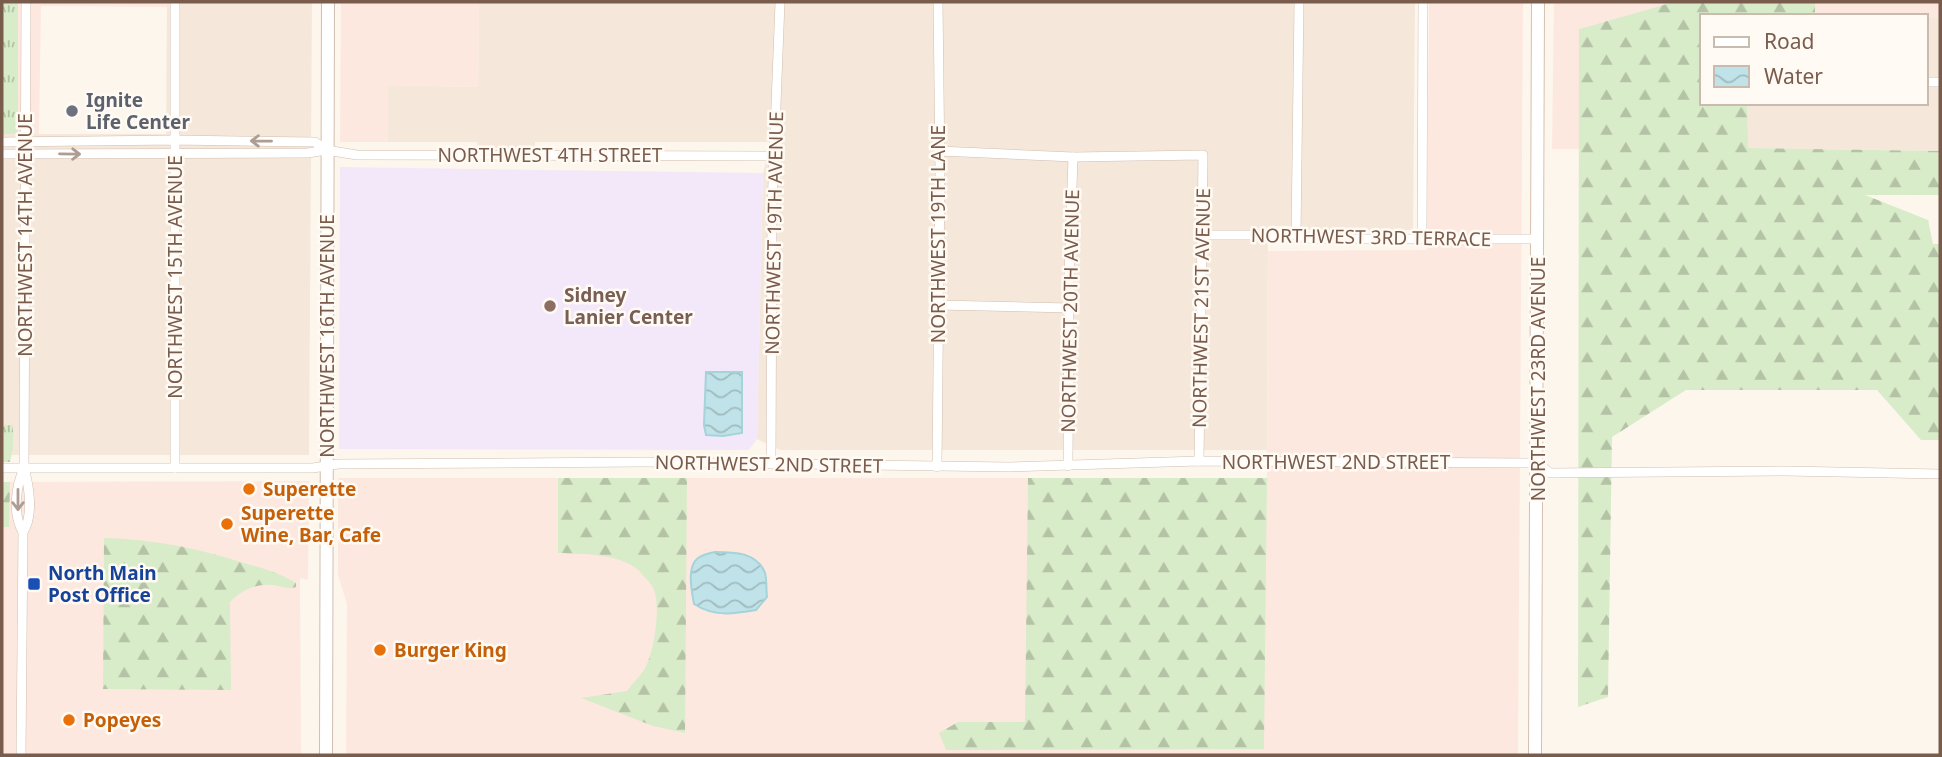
<svg xmlns="http://www.w3.org/2000/svg" width="1942" height="757" font-family="'Noto Sans',sans-serif">
<style>
.residential{fill:#f5e8da}
.commercial{fill:#fde8e0}
.education{fill:#f3e8fa}
.grass{fill:url(#grass-tufts)}
.forest{fill:url(#forest-firs)}
.water{fill:url(#water-waves);stroke:#a5d3da;stroke-width:2}
.lines{fill:none;stroke-linecap:round;stroke-linejoin:round}
.minor-casing{stroke:#d1beb0;stroke-width:10}
.tertiary-casing{stroke:#d1beb0;stroke-width:14}
.secondary-casing{stroke:#d6c0b0;stroke-width:14}
.minor{stroke:#fff;stroke-width:9}
.tertiary{stroke:#fff;stroke-width:12}
.secondary{stroke:#fff;stroke-width:12}
.oneway{stroke:#af9d94}
.worship-dot{fill:#6b7280;stroke:#fffaf3;stroke-width:2.5}
.education-dot{fill:#8d6e63;stroke:#fffaf3;stroke-width:2.5}
.food-dot{fill:#e8710a;stroke:#fffaf3;stroke-width:2.5}
.transit-dot{fill:#1a4fb4;stroke:#fffaf3;stroke-width:2.5}
.labels{text-anchor:middle;dominant-baseline:central;stroke-width:5;stroke-linejoin:round;paint-order:stroke}
.worship-label{font-size:19px;font-weight:bold;fill:#5b616d;stroke:#fffaf3;text-anchor:start}
.street-label{font-size:19px;fill:#7a5c4d;stroke:#fffaf3}
.education-label{font-size:19px;font-weight:bold;fill:#785e54;stroke:#fffaf3;text-anchor:start}
.food-label{font-size:19px;font-weight:bold;fill:#c56008;stroke:#fffaf3;text-anchor:start}
.transit-label{font-size:19px;font-weight:bold;fill:#164399;stroke:#fffaf3;text-anchor:start}
</style>
<defs>
<pattern id="grass-tufts" width="24" height="20" patternUnits="userSpaceOnUse" patternTransform="scale(1.75)"><rect width="24" height="20" fill="#d8ecc9"/><path d="M3 7l-1-3M5 7V3M7 7l1-3M15 17l-1-3M17 17v-4M19 17l1-3" fill="none" stroke="#b4c2a5"/></pattern>
<pattern id="forest-firs" width="22" height="20" patternUnits="userSpaceOnUse" patternTransform="scale(1.75)"><rect width="22" height="20" fill="#d8ecc9"/><path d="M5 1l3.5 6h-7zM16 11l3.5 6h-7z" fill="#b4c2a5"/></pattern>
<pattern id="water-waves" width="16" height="10" patternUnits="userSpaceOnUse" patternTransform="scale(1.75)"><rect width="16" height="10" fill="#bfe3e8"/><path d="M0 5q4-4 8 0t8 0" fill="none" stroke="#a0bbbe"/></pattern>
</defs>
<rect width="100%" height="100%" fill="#fdf6ec"/>
<g class="residential">
<polygon points="167,2 312,2 309,455 2,455 2,134 166,134"/>
<polygon points="479,2 1415,2 1413,230 1304,230 1292,226 1268,226 1267,450 780,450 757,439 763,173 771,142 535,142 535,148 478,148 477,142 388,142 388,85 478,87"/>
<polygon points="1926,18 1940,18 1940,151 1747,148 1747,103 1926,103"/>
</g>
<g class="commercial">
<polygon points="2,2 167,2 167,7 41,6 39,134 2,134"/>
<polygon points="341,2 479,2 478,87 388,85 388,142 340,142"/>
<polygon points="1429,2 1523,2 1518,755 346,755 347,604 338,575 338,478 1267,478 1268,251 1427,250"/>
<polygon points="1554,2 1674,2 1579,29 1579,149 1552,149"/>
<polygon points="1815,2 1940,2 1940,18 1926,18 1926,16 1815,16"/>
<polygon points="309,481 308,580 300,578 301,754 2,754 2,482"/>
</g>
<polygon class="education" points="340,167 763,173 757,439 749,450 339,449"/>
<g class="grass">
<rect x="2" y="2" width="16" height="132"/>
<polygon points="2,425 13,425 13,448 10,462 2,462"/>
</g>
<g class="forest">
<polygon points="1674,2 1815,2 1815,16 1702,16 1702,103 1747,103 1748,148 1940,151 1940,195 1865,195 1928,220 1933,244 1940,244 1940,440 1921,440 1877,390 1686,390 1612,437 1608,697 1578,707 1579,29"/>
<path d="M558,478H687L685,733L653,726L581,698L627,691C632,684 639,677 644,670C654,654 661,608 654,590C652,584 642,574 637,569C617,553 583,554 558,553Z"/>
<polygon points="1028,478 1267,478 1264,749 946,750 939,733 958,722 1025,722"/>
<polygon points="2,482 10,482 9,527 2,527"/>
<path d="M104,538C152,539 198,548 244,563C262,568 280,573 296,583V587C287,590 281,586 273,585C257,583 241,590 230,602L231,690L103,689Z"/>
</g>
<g class="water">
<polygon points="706,372 742,372 742,433 723,436 706,435 704,425"/>
<path d="M715,552C734,552 757,552 765,573C767,580 766,590 767,597L756,610C733,614 714,617 694,604C692,592 686,567 698,558C702,555 710,553 715,552Z"/>
</g>
<g class="lines">
<g class="minor-casing">
<g id="minor">
<polyline points="1926,82 1940,82"/>
<polyline points="2,142 175,140 315,142 326,150 357,155 774,156"/>
<polyline points="939,151 1073,157 1203,155 1199,461"/>
<polyline points="2,154 308,153 326,150"/>
<polyline points="1204,235 1296,235 1313,239 1538,239"/>
<polyline points="1296,235 1299,2"/>
<polyline points="1422,238 1423,2"/>
<polyline points="938,305 1069,308"/>
<polyline points="771,464 772,207 780,2"/>
<polyline points="1068,466 1069,278 1073,157"/>
<polyline points="937,467 940,173 938,2"/>
<polyline points="2,468 313,468 338,464 645,462 1009,467 1199,461 1538,463 1550,473 1786,471 1940,474"/>
<polyline points="175,468 175,2"/>
<path d="M23,532C12,514 16,486 24,468"/>
<path d="M21,755L23,532C34,515 29,486 24,468L26,2"/>
</g>
</g>
<g class="tertiary-casing">
<polyline id="tertiary" points="326,755 328,2"/>
</g>
<g class="secondary-casing">
<polyline id="secondary" points="1535,755 1538,2"/>
</g>
<use href="#minor" class="minor"/>
<use href="#tertiary" class="tertiary"/>
<use href="#secondary" class="secondary"/>
</g>
<defs><path id="oneway-shaft" d="M-6 0H5M1.5-3L5.5 0L1.5 3" fill="none" stroke-width="1.6" stroke-linecap="round" stroke-linejoin="round" transform="scale(1.75)"/></defs>
<g class="oneway">
<use href="#oneway-shaft" transform="translate(261 141) rotate(-179)"/>
<use href="#oneway-shaft" transform="translate(70 154) rotate(1)"/>
<use href="#oneway-shaft" transform="translate(18 500) rotate(90)"/>
</g>
<circle class="worship-dot" cx="72" cy="111" r="7"/>
<circle class="education-dot" cx="550" cy="306" r="7"/>
<g class="food-dot">
<circle cx="249" cy="489" r="7"/>
<circle cx="227" cy="524" r="7"/>
<circle cx="380" cy="650" r="7"/>
<circle cx="69" cy="720" r="7"/>
</g>
<rect class="transit-dot" x="27" y="577" width="14" height="14" rx="3.5"/>
<g class="labels">
<g class="worship-label">
<text x="86" y="100">Ignite<tspan x="86" dy="22">Life Center</tspan></text>
</g>
<g class="street-label">
<text x="550" y="155">NORTHWEST 4TH STREET</text>
<text transform="translate(774 233) rotate(-89)">NORTHWEST 19TH AVENUE</text>
<text transform="translate(938 234) rotate(-90)">NORTHWEST 19TH LANE</text>
<text transform="translate(25 235) rotate(-90)">NORTHWEST 14TH AVENUE</text>
<text transform="translate(1371 237) rotate(1)">NORTHWEST 3RD TERRACE</text>
<text transform="translate(175 277) rotate(-90)">NORTHWEST 15TH AVENUE</text>
<text transform="translate(1201 308) rotate(-89)">NORTHWEST 21ST AVENUE</text>
<text transform="translate(1070 311) rotate(-89)">NORTHWEST 20TH AVENUE</text>
<text transform="translate(327 336) rotate(-90)">NORTHWEST 16TH AVENUE</text>
<text transform="translate(1538 379) rotate(-90)">NORTHWEST 23RD AVENUE</text>
<text x="1336" y="462">NORTHWEST 2ND STREET</text>
<text transform="translate(769 464) rotate(1)">NORTHWEST 2ND STREET</text>
</g>
<g class="education-label">
<text x="564" y="295">Sidney<tspan x="564" dy="22">Lanier Center</tspan></text>
</g>
<g class="food-label">
<text x="263" y="489">Superette</text>
<text x="241" y="513">Superette<tspan x="241" dy="22">Wine, Bar, Cafe</tspan></text>
<text x="394" y="650">Burger King</text>
<text x="83" y="720">Popeyes</text>
</g>
<g class="transit-label">
<text x="48" y="573">North Main<tspan x="48" dy="22">Post Office</tspan></text>
</g>
</g>
<rect width="1942" height="757" fill="none" stroke="#7a5c4d" stroke-width="7"/>
<rect x="1700" y="14" width="228" height="91" fill="#fffaf3" stroke="#cabbb1" stroke-width="2"/>
<rect x="1714" y="37" width="35" height="10" fill="#ffffff" stroke="#cabbb1" stroke-width="2"/>
<text x="1764" y="49" font-size="21" fill="#7a5c4d">Road</text>
<rect x="1714" y="66" width="35" height="21" fill="url(#water-waves)" stroke="#cabbb1" stroke-width="2"/>
<text x="1764" y="84" font-size="21" fill="#7a5c4d">Water</text>
</svg>
